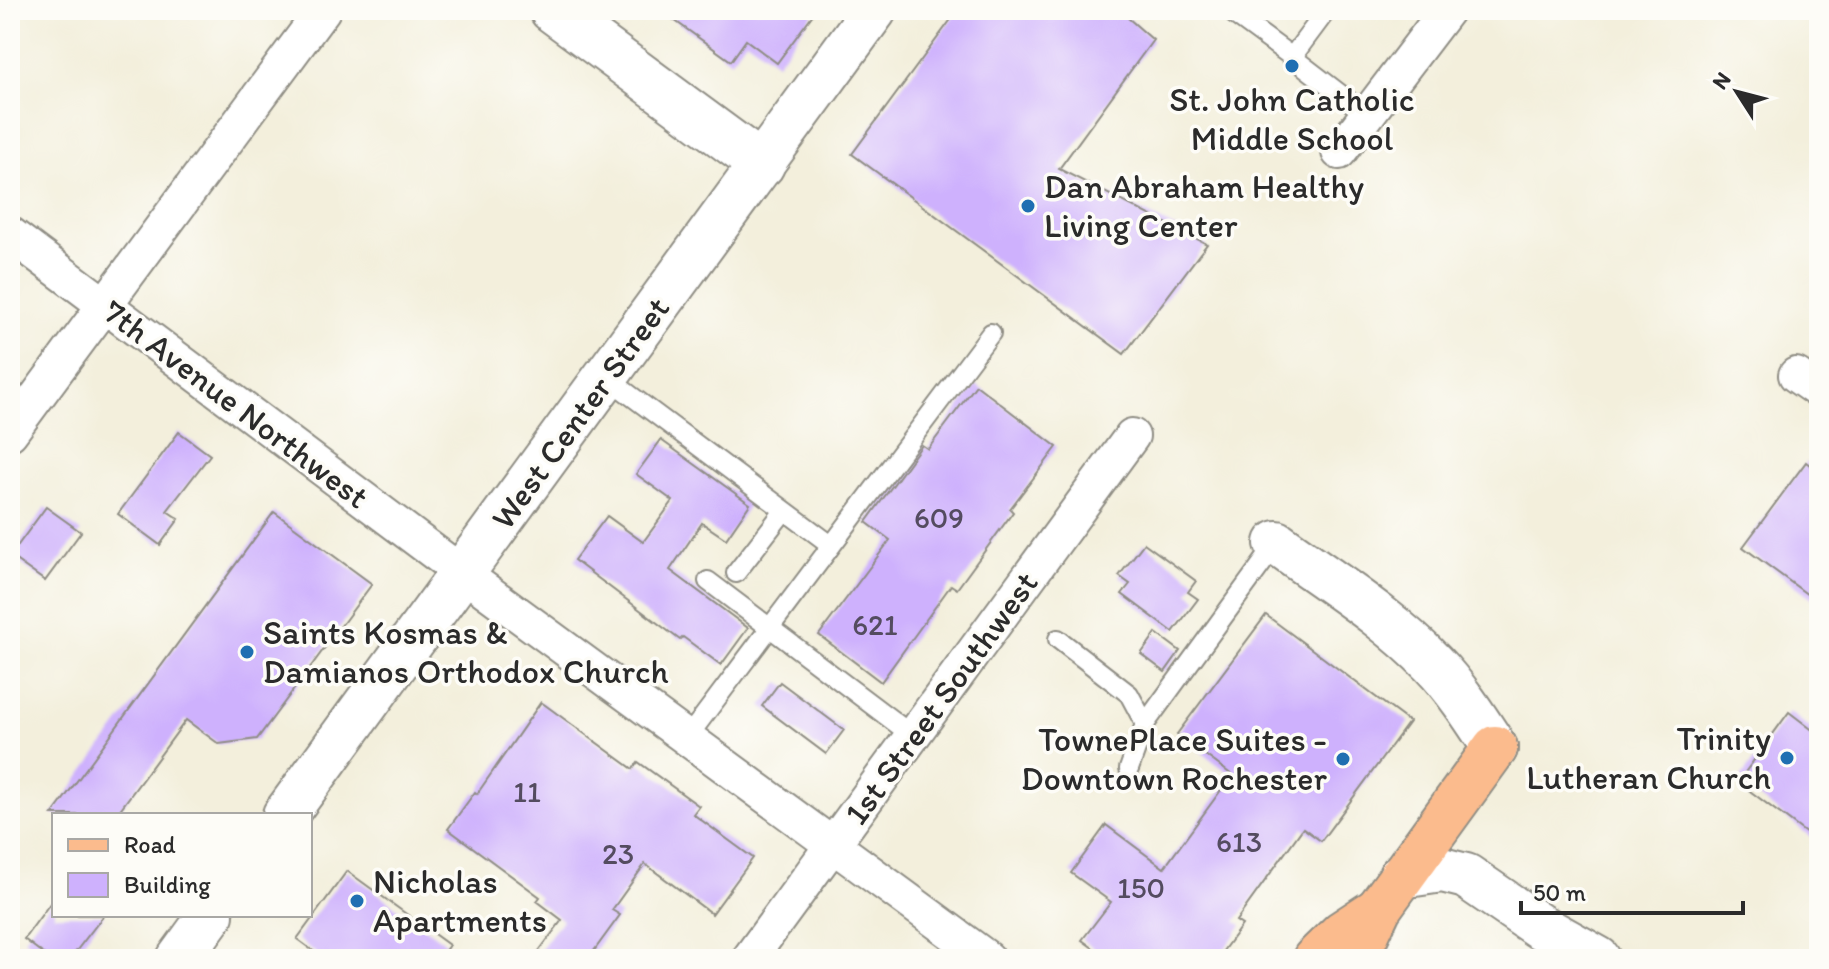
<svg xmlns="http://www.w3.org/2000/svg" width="1829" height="969" font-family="Itim,sans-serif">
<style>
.building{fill:#ceb1fd}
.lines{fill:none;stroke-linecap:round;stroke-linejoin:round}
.service-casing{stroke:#8f8d84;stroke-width:22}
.minor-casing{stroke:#8f8d84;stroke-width:38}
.tertiary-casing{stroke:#8f8d84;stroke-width:48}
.primary-casing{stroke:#8f8d84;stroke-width:48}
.service{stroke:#fff;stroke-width:18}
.minor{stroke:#fff;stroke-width:34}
.tertiary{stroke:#fff;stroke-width:44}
.primary{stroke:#fbbb8d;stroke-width:44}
.poi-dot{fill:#1f6fb2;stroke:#fdfcf7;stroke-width:3}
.labels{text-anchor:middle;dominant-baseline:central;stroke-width:7;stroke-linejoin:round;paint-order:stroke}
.number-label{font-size:30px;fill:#544c60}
.poi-label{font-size:34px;fill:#2b2b2b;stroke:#fdfcf7;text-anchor:start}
.street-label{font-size:34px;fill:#2b2b2b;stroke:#fdfcf7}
</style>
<rect width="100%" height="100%" fill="#fdfcf7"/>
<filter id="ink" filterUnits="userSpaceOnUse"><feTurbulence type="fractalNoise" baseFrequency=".0125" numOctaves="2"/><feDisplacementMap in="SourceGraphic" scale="16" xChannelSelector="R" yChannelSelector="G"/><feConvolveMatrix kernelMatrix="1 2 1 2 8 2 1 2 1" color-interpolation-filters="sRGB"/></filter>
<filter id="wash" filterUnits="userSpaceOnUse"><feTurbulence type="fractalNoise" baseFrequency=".006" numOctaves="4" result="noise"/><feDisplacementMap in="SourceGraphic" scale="32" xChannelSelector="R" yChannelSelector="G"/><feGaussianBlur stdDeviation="1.8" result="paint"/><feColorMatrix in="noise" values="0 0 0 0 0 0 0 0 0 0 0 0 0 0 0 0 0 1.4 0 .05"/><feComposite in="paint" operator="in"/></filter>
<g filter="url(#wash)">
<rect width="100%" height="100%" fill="#f3efdc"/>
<g id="blocks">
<g class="building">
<polygon points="660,10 816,10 777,63 746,40 731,61"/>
<polygon points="958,10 1119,10 1153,40 1059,169 1207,244 1124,354 852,154"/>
<polygon points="976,385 1057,447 1010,509 1013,512 957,589 951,585 881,682 819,635 890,540 866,522 922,445 928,449"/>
<polygon points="179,432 210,455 167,511 179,519 160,545 118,514"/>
<polygon points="661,440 750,504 726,539 702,523 670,570 748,628 721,665 683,637 680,640 574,560 607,516 643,542 673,501 636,474"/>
<polygon points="1806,462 1819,472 1819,603 1743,547"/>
<polygon points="46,507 81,532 45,581 10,556"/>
<polygon points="274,512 372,584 257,739 219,744 186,720 116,815 52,815"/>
<polygon points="1144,543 1196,581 1188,592 1198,599 1173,632 1122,594 1130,584 1119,576"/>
<polygon points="1266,615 1409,722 1321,841 1303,828 1236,921 1242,925 1217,959 1108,959 1082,940 1111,902 1071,873 1106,825 1164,868 1232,775 1177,734"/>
<polygon points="1156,633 1180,651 1165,672 1141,654"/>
<polygon points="780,682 844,730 826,754 762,706"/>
<polygon points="541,702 633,769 638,762 699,806 693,814 753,858 712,914 645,864 612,910 620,915 588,959 533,959 562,920 537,901 540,897 448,829 475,792 477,794"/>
<polygon points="1789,712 1819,735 1819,843 1738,782"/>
<polygon points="347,871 449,945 439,959 324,959 297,939"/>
<polygon points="51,902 54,905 54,915 104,915 70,959 50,959 24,939"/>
</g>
</g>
</g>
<g filter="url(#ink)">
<use href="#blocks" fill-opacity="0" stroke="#8f8d84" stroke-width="2"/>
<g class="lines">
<g class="service-casing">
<g id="service">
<polyline points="1228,10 1292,57"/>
<polyline points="1327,10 1292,57 1366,114"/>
<polyline points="606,377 831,545"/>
<polyline points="736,573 784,511"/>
<polyline points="708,581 913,736"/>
<polyline points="1058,639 1129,694 1145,724 1129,769"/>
<polyline points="1145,724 1277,543"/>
<polyline points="687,738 991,333"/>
</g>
</g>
<g class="minor-casing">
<g id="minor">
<polyline points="1339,152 1447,10"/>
<polyline points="10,234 462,573 988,959"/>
<polyline points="1796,375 1819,391"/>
<polyline points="10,433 323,10"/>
<polyline points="749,959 1132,436"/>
</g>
</g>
<g class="tertiary-casing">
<g id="tertiary">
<polyline points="552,10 762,165"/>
<path d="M1277,543C1329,581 1388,617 1433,664C1457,689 1476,719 1495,748"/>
<polyline points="285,815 874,10"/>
<polyline points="1401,876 1442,870 1466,876 1539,926 1598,959"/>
<polyline points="179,959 211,915"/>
</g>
</g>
<g class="primary-casing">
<g id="primary">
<polyline points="1315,959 1342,933 1377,910"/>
<polyline points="1355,959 1379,908 1495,748"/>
</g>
</g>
<use href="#service" class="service"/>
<use href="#minor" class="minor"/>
<use href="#tertiary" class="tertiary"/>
<use href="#primary" class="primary"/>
</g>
</g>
<g class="poi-dot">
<circle cx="1292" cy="66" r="8"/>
<circle cx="1028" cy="206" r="8"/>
<circle cx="247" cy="652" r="8"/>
<circle cx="1787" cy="758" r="8"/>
<circle cx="1343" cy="759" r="8"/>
<circle cx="357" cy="901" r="8"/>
</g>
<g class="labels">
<g class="number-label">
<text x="939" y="517">609</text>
<text x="875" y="624">621</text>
<text x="527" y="791">11</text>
<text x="1239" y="841">613</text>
<text x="618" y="853">23</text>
<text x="1141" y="887">150</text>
</g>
<g class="poi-label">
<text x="1292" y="99" text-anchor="middle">St. John Catholic<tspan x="1292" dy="39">Middle School</tspan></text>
<text x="1044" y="186">Dan Abraham Healthy<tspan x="1044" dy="39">Living Center</tspan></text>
<text x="263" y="632">Saints Kosmas &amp;<tspan x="263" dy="39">Damianos Orthodox Church</tspan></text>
<text x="1771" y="738" text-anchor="end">Trinity<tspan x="1771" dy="39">Lutheran Church</tspan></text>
<text x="1327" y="739" text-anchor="end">TownePlace Suites -<tspan x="1327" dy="39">Downtown Rochester</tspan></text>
<text x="373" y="881">Nicholas<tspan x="373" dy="39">Apartments</tspan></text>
</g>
<g class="street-label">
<text transform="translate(236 404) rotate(37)">7th Avenue Northwest</text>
<text transform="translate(580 413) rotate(-54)">West Center Street</text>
<text transform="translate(941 698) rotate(-54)">1st Street Southwest</text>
</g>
</g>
<rect width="1829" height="969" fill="none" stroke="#fdfcf7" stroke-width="40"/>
<rect x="52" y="813" width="260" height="104" fill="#fdfcf7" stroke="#a9a8a5" stroke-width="2"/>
<rect x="68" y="839" width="40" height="12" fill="#fbbb8d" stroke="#a9a8a5" stroke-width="2"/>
<text x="124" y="853" font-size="24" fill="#2b2b2b">Road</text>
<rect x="68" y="873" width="40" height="24" fill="#ceb1fd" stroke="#a9a8a5" stroke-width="2"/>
<text x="124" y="893" font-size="24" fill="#2b2b2b">Building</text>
<g transform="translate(1737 92) rotate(306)" stroke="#fdfcf7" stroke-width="6" paint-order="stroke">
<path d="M0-6L14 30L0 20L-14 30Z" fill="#2b2b2b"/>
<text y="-12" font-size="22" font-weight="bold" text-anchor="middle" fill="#2b2b2b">N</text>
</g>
<path d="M1521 901v12h222v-12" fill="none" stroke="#2b2b2b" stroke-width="4"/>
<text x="1533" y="901" font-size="24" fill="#2b2b2b" stroke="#fdfcf7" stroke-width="6" paint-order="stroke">50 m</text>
</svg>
